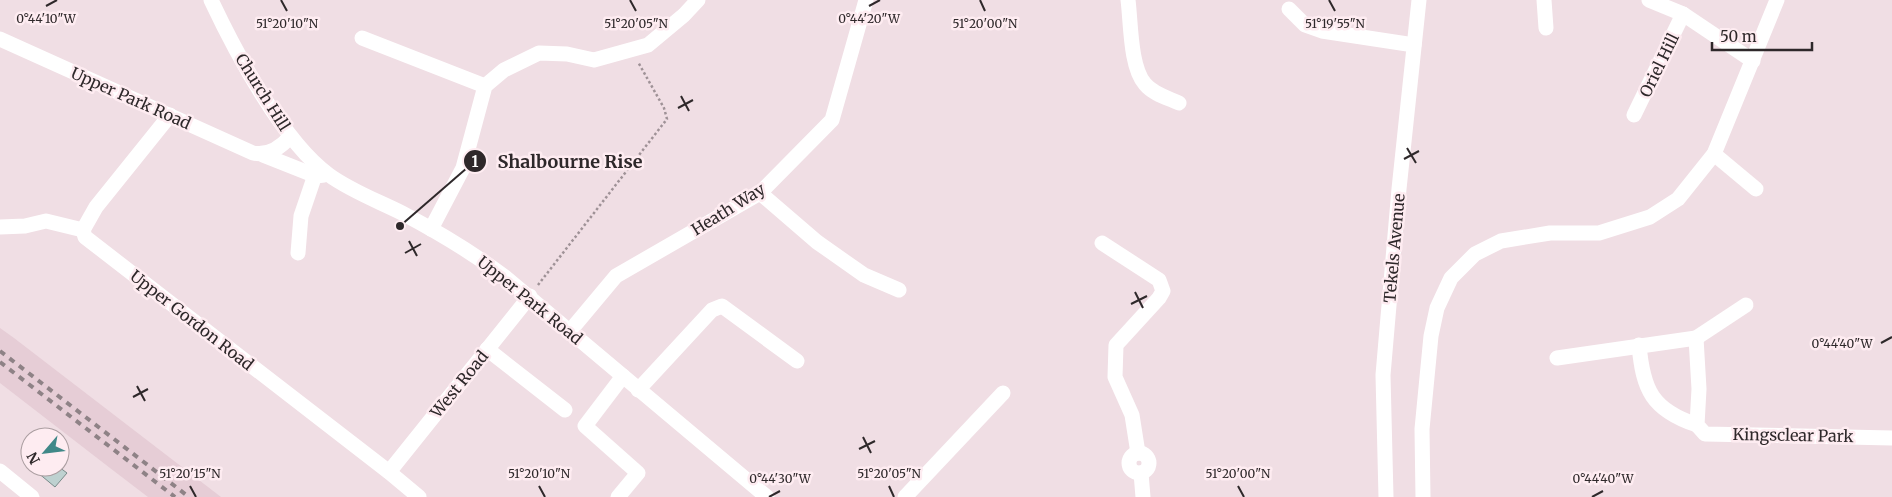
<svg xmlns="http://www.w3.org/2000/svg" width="1892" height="497" font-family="Merriweather,serif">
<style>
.built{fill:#e6cdd6}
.building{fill:#bed1d0;stroke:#798b8a}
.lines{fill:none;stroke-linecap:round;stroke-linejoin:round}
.path{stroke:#9f9297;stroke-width:2.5;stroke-dasharray:2.5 2.5;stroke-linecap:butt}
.minor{stroke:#fff;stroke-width:15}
.rail{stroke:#8e8286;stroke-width:4;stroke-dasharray:6 6;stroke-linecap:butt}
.ticks{fill:none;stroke:#2e282a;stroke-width:2}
.labels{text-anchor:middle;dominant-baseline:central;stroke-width:5;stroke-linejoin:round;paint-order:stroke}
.street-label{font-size:16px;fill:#2e282a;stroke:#feecf1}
.ticks-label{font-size:12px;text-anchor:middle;fill:#2e282a;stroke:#feecf1;stroke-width:5;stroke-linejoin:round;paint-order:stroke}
.leader{fill:none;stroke:#2e282a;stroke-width:2}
.callout-dot{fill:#2e282a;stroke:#feecf1;stroke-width:2}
.mark-label{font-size:15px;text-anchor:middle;font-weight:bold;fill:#fff}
.callout-label{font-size:18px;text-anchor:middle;font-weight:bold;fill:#2e282a;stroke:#feecf1;stroke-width:5;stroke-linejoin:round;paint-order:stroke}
</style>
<rect width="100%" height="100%" fill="#f0dee4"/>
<polygon class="built" points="0,328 14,338 221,497 148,497 110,468 0,383"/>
<polygon class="building" points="31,467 59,467 67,473 55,487"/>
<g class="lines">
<polyline class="path" points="538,285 667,119 664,108 638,62"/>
<g class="minor">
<path d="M211,0C235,51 283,142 329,175C351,191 378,201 402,213C438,232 473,253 505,277L767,497"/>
<path d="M1128,0C1131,23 1130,67 1145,84C1153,94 1168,98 1179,103"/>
<polyline points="1544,0 1546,28"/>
<polyline points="1649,0 1683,14 1753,61"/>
<polyline points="1289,9 1305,25 1322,31 1414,45"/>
<polyline points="362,38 485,86"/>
<path d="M0,39L253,153C268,156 281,147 290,137"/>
<polyline points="170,115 96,207 83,230 85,237 389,472 419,497"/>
<polyline points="1634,115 1683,14"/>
<polyline points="1714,154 1756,189"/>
<polyline points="263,155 316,176 324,175"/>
<polyline points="760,193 817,242 864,275 899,290"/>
<polyline points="0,227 25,226 46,221 83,230"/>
<polyline points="431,229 463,168 485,86 504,70 539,53 567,54 594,60 648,45 684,15 698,0"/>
<polyline points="1102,243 1159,280 1163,291 1159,298 1116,345 1115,377 1132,415 1138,453"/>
<polyline points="298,253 301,216 315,175"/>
<polyline points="570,331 616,276 760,193 832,120 866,0"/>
<polyline points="1696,338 1746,305"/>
<path d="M1639,345C1643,390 1652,410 1697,425"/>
<polyline points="487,349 565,410"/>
<polyline points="1557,358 1696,338 1699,389 1697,425 1705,434 1892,438"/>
<polyline points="638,390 712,310 722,306 797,361"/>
<circle cx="1139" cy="463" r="10"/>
<polyline points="0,471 32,497"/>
<polyline points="389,472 530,296"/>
<polyline points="1141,473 1143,497"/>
<polyline points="618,497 638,473 585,426 623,376"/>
<polyline points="905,497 1003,393"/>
<polyline points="1386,497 1383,375 1399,189 1419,0"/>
<polyline points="1423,497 1422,429 1431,336 1437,308 1451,278 1475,254 1501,241 1550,233 1599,233 1650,217 1678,199 1714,154 1777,0"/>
</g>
<g class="rail">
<polyline points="0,351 189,497"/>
<polyline points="0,362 175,497"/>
</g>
</g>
<path class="ticks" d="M281,0L287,11M630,0L636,11M980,0L985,11M1329,0L1335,11M46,6L57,0M869,6L880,0M681,96L689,111M678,108L693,100M1407,148L1416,163M1404,159L1419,151M409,241L417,256M405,253L421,244M1135,292L1143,308M1131,304L1147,296M1881,343L1892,337M137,386L145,401M133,397L148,389M863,437L871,453M859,449L875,441M190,486L196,497M539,486L545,497M889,486L894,497M1238,486L1244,497M769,497L780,491M1592,497L1603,491"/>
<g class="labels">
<g class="street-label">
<text transform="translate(1659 65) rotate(-64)">Oriel Hill</text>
<text transform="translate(263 92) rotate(58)">Church Hill</text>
<text transform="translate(131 98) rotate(24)">Upper Park Road</text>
<text transform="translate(728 209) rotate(-32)">Heath Way</text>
<text transform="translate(1394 248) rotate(-85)">Tekels Avenue</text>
<text transform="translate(530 300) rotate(39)">Upper Park Road</text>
<text transform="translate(192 320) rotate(38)">Upper Gordon Road</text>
<text transform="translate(459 384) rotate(-51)">West Road</text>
<text transform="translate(1793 435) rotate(1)">Kingsclear Park</text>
</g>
</g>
<g class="ticks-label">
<text x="869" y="23">0°44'20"W</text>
<text x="46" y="23">0°44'10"W</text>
<text x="287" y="28">51°20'10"N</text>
<text x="636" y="28">51°20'05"N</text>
<text x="985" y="28">51°20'00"N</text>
<text x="1335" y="28">51°19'55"N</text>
<text x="1842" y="348">0°44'40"W</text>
<text x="190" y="478">51°20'15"N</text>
<text x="539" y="478">51°20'10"N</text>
<text x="889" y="478">51°20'05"N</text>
<text x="1238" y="478">51°20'00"N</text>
<text x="780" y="483">0°44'30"W</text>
<text x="1603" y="483">0°44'40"W</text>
</g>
<path class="leader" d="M400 226L475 161"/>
<g class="callout-dot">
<circle cx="400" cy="226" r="5"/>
<circle cx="475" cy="161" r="12"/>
</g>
<g class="mark-label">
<text x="475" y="167">1</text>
</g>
<g class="callout-label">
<text x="570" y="168">Shalbourne Rise</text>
</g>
<g transform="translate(45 452) rotate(242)"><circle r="24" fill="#feecf1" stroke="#ab9ea1"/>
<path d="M0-4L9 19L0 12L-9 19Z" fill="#408888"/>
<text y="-8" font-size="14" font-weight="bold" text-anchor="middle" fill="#2e282a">N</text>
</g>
<path d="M1712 42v8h100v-8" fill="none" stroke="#2e282a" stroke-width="2.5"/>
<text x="1720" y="42" font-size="15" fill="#2e282a" stroke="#feecf1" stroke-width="4" paint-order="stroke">50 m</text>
</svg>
